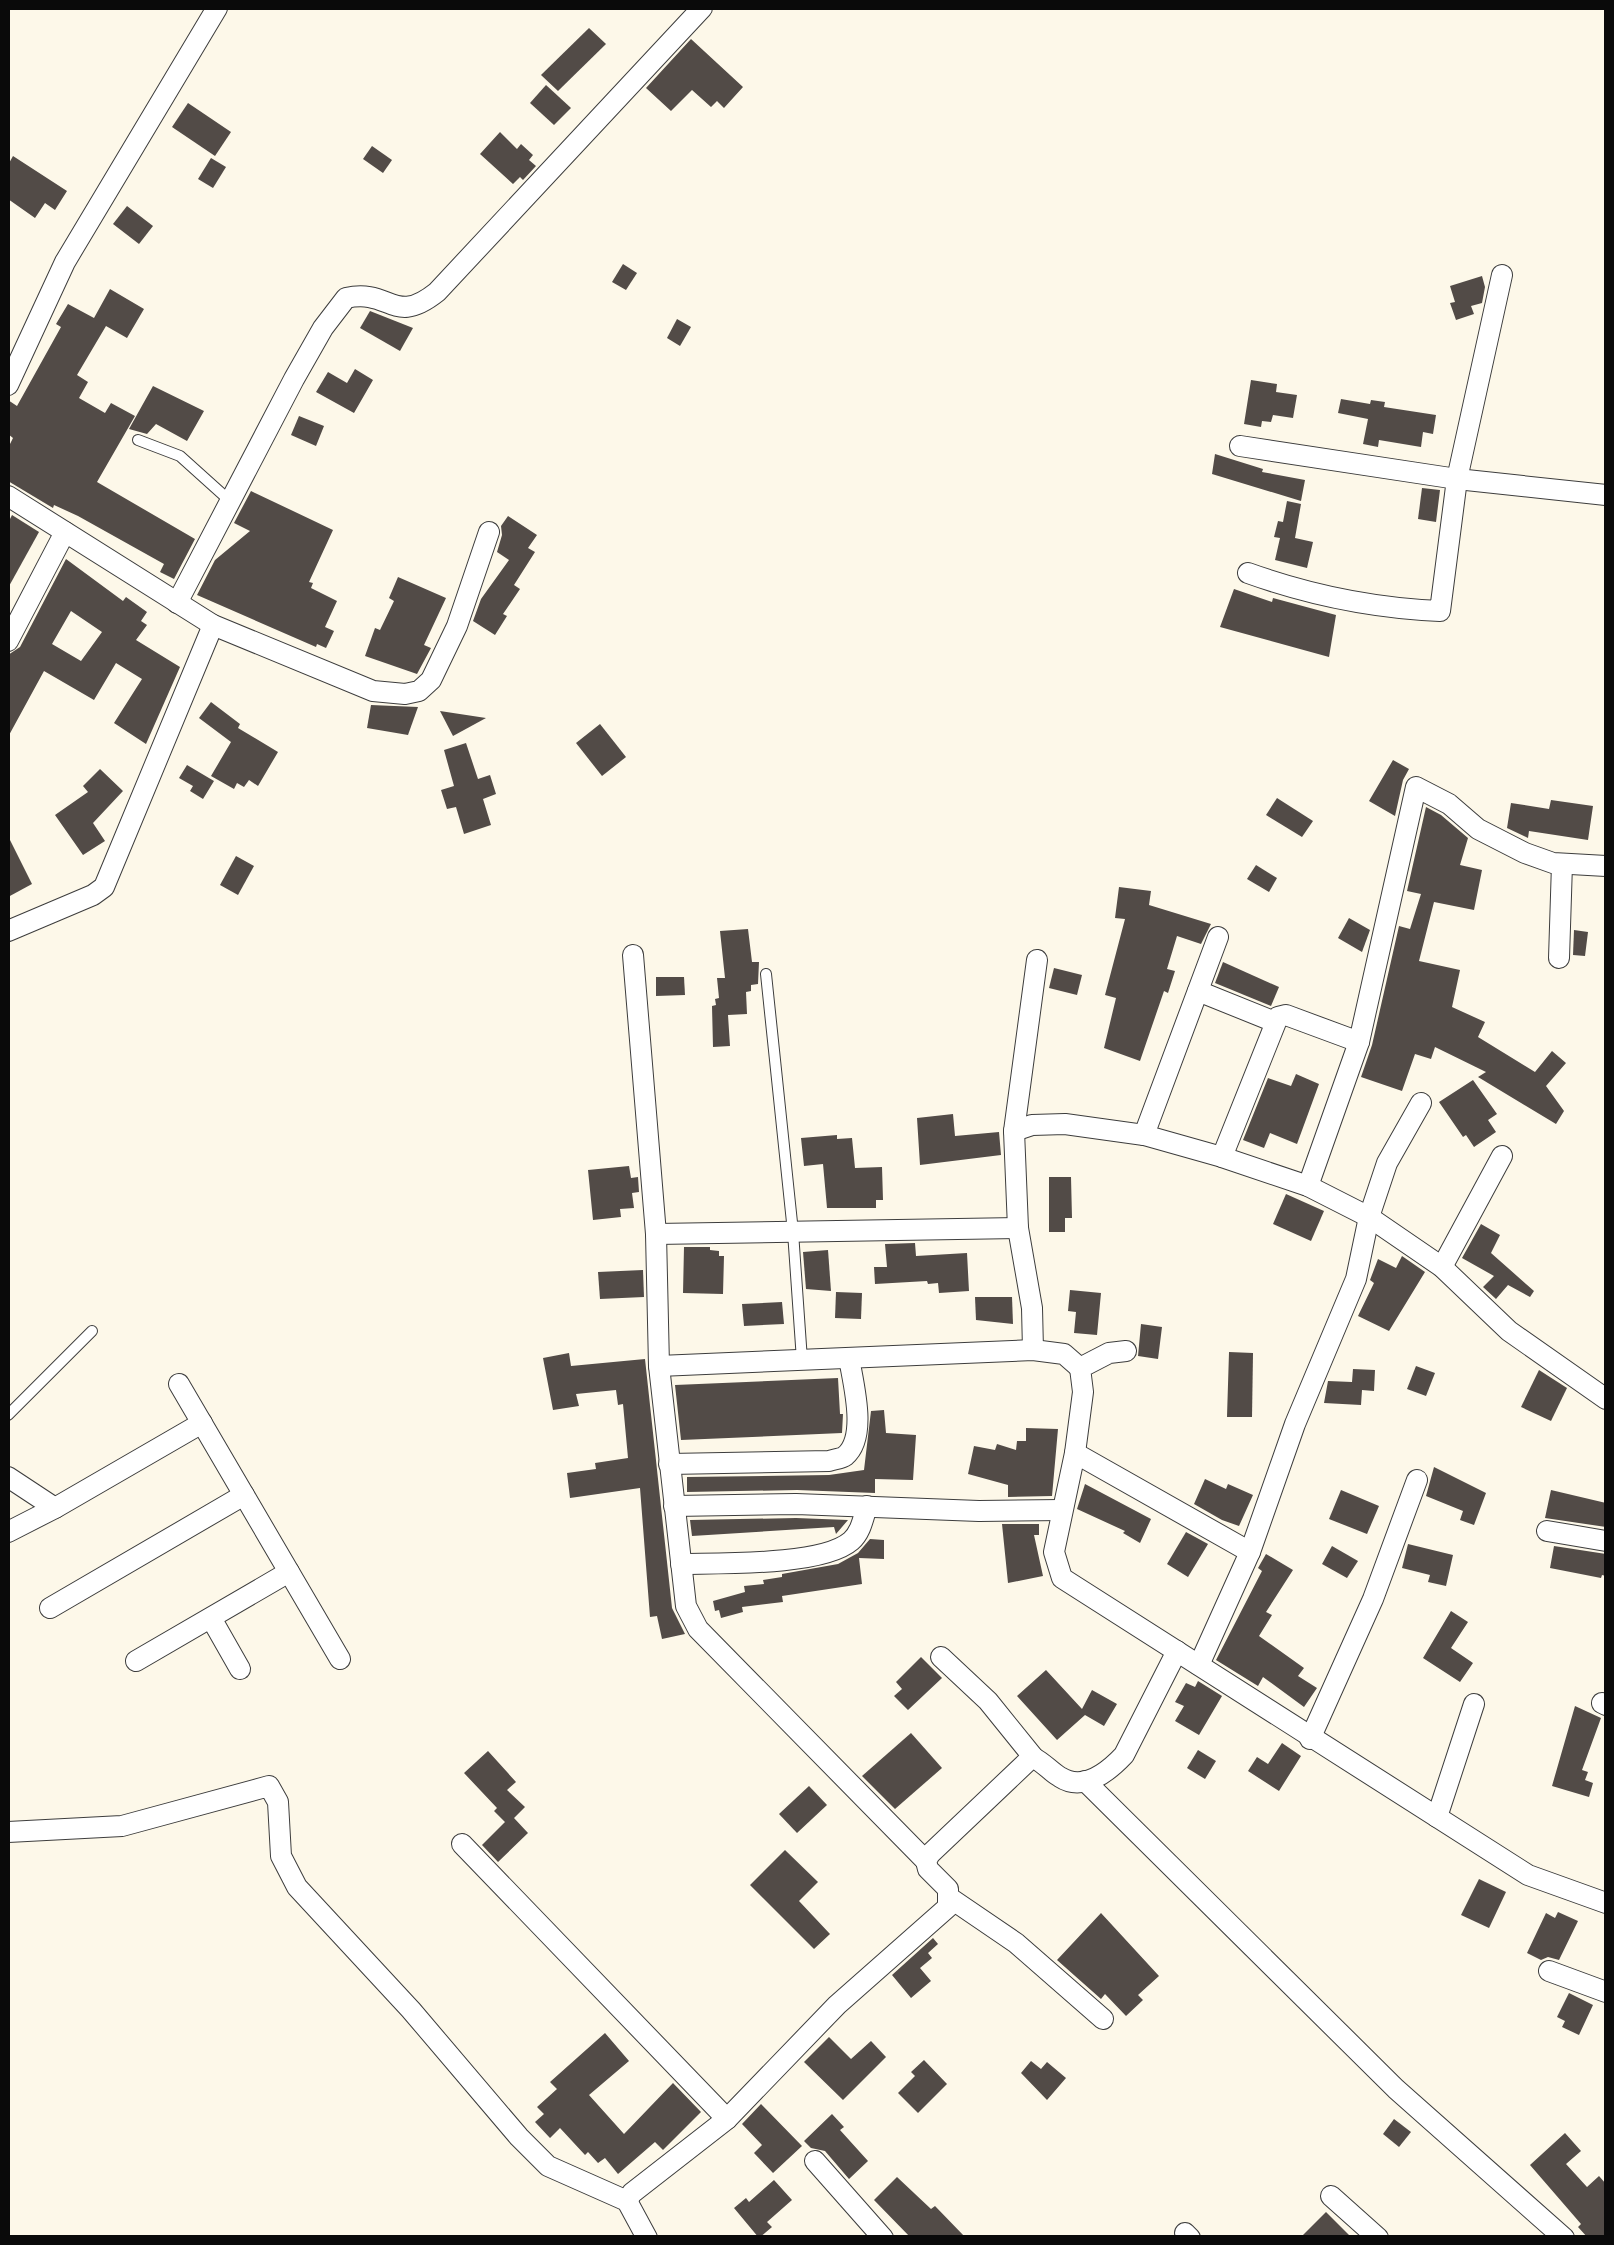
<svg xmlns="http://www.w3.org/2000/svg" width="1614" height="2245" font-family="Lora,serif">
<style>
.building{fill:#524b47;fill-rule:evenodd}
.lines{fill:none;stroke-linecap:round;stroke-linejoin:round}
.service-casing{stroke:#3d3d3d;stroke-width:12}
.minor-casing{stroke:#3d3d3d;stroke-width:22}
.service{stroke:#fff;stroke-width:10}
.minor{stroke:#fff;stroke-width:20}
</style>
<rect width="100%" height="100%" fill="#fdf8e9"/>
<g class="building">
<polygon points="589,28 606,44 558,91 541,75"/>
<polygon points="691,39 743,87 724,108 717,101 711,107 692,90 671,111 646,88"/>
<polygon points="546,85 571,108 554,125 530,103"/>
<polygon points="188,103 231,132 215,156 172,127"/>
<polygon points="500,132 517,149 521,144 533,155 529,160 536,166 523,180 520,177 513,184 480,154"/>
<polygon points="372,146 392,160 383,173 363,159"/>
<polygon points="13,156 67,191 55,210 45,203 35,218 8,199 8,165"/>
<polygon points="211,158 226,167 213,188 198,179"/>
<polygon points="127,206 153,226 139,244 113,224"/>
<polygon points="623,264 637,273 626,290 612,282"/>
<polygon points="1482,276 1485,287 1482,303 1471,306 1474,314 1456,320 1450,303 1455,302 1450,286"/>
<polygon points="110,289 144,309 127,338 106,326 77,375 88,382 79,398 105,413 111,403 135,416 97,482 195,539 174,579 160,572 164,564 78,516 54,505 53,508 8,481 8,448 13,438 8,434 8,400 17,406 61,327 56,324 68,304 94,318"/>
<polygon points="370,311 413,328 400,351 360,328"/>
<polygon points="677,319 691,327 680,346 667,338"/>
<polygon points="355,369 373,380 354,413 316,392 328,372 347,383"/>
<polygon points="1251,380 1277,384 1276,392 1297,395 1293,418 1273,415 1271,422 1262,421 1261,427 1244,424"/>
<polygon points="153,386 204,411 187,441 156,424 147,434 129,429"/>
<polygon points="1341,399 1370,404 1371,400 1385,402 1384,407 1436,415 1433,434 1423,432 1421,447 1379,440 1378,447 1363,444 1368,419 1338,413"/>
<polygon points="299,416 324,426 316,446 291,435"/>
<polygon points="1215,454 1263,469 1262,472 1305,480 1301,501 1212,474"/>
<polygon points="1422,488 1440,490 1436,522 1418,519"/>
<polygon points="251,491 333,530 309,582 313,583 311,588 337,601 325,627 334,631 326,648 317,644 316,647 197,595 215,560 250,531 234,523"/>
<polygon points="1287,501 1301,504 1295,538 1313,542 1307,568 1275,560 1280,538 1274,537 1278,521 1283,522"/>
<polygon points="12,515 39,532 8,588 8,523"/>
<polygon points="508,516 537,535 528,548 535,552 514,585 520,589 503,614 507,616 495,635 473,621 481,599 509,560 497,552 502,535 501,526"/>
<path d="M66,559L123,601L126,597L147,612L141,621L147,625L136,640L180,667L146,744L114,723L142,679L116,663L94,700L44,671L8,737V655L20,647ZM71,611L102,632L81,661L52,644Z"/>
<polygon points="398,577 446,598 424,645 431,648 417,674 365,656 375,628 380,630 394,601 389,598"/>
<polygon points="1234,589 1272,602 1273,598 1336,615 1329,657 1220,627"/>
<polygon points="211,702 240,724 238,728 278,752 258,786 249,780 244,787 237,783 234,789 211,776 231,742 199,718"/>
<polygon points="371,705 418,707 408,735 367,728"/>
<polygon points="440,711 486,718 453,736"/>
<polygon points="600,724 626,757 602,776 576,743"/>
<polygon points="466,743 478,779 490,775 496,794 483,799 491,825 464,834 456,807 447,809 441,790 454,786 444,750"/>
<polygon points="1393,760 1409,769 1403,780 1395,816 1369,801"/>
<polygon points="187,765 214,781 203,799 190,791 193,786 179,778"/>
<polygon points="100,769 123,791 93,823 105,841 83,855 55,815 88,792 83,786"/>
<polygon points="1277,798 1313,821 1302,837 1266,815"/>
<polygon points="1551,800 1593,806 1588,840 1529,831 1528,838 1507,828 1511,803 1549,809"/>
<polygon points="1426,807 1441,815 1468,838 1460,865 1482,870 1474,910 1434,902 1419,961 1460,970 1452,1007 1485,1022 1478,1037 1535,1072 1552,1051 1566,1063 1546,1086 1564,1111 1556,1124 1478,1077 1486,1072 1435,1047 1431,1059 1415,1054 1402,1091 1361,1077 1372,1045 1399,926 1410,929 1421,894 1407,891"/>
<polygon points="8,836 32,884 8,897"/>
<polygon points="236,856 254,866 238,895 220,885"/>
<polygon points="1256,865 1277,878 1269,892 1247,879"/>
<polygon points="1119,887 1151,891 1149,905 1211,924 1201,944 1177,936 1167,969 1175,971 1168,993 1164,991 1140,1061 1104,1048 1116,998 1105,995 1125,919 1115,918"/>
<polygon points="1349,918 1370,930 1362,952 1338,938"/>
<polygon points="748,929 752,962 759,962 758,984 751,985 751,991 746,992 747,1014 728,1015 730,1046 713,1047 712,1006 716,1005 715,999 719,998 717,978 725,978 720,931"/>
<polygon points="1574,930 1588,932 1585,956 1573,955"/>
<polygon points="1223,962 1279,987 1271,1006 1215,983"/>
<polygon points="1054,968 1082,975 1077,995 1049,988"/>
<polygon points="656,977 684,977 685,995 656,996"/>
<polygon points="1296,1074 1319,1084 1297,1144 1270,1133 1264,1148 1243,1140 1268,1078 1291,1086"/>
<polygon points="1473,1080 1497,1114 1488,1120 1496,1132 1474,1147 1466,1135 1463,1137 1439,1102"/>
<polygon points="953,1114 955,1136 999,1132 1001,1155 920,1165 917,1118"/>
<polygon points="837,1135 837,1139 852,1138 855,1168 882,1167 883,1200 876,1200 876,1208 827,1208 823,1164 804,1166 801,1138"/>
<polygon points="629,1166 631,1178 638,1177 639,1192 632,1193 634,1208 620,1209 621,1217 593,1220 588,1170"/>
<polygon points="1049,1177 1071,1177 1072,1218 1065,1218 1065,1232 1049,1232"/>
<polygon points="1286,1194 1324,1211 1311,1241 1273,1224"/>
<polygon points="1481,1224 1500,1235 1491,1253 1534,1291 1530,1297 1508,1285 1496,1299 1483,1287 1494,1276 1462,1258"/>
<polygon points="915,1243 916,1256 967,1253 969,1291 939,1293 938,1283 928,1284 927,1281 875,1284 874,1267 887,1267 885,1244"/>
<polygon points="684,1247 710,1247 710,1250 719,1251 719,1256 724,1256 723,1294 683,1293"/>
<polygon points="828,1250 831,1291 806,1289 803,1252"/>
<polygon points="1402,1256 1425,1272 1389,1331 1358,1316 1374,1283 1370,1280 1378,1259 1396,1268"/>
<polygon points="643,1270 644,1297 600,1299 598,1272"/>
<polygon points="1070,1290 1101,1293 1097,1335 1074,1333 1076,1312 1068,1311"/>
<polygon points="836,1292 862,1293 861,1319 835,1318"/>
<polygon points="975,1297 1012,1297 1013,1324 976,1320"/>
<polygon points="782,1302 784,1324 744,1326 742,1304"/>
<polygon points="1141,1324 1162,1327 1158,1359 1138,1356"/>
<polygon points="1229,1352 1253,1353 1252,1417 1227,1417"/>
<polygon points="569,1353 571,1366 645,1359 672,1608 685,1634 662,1639 657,1616 650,1617 640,1488 570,1498 567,1473 596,1469 595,1463 628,1458 623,1404 618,1405 616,1390 576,1394 579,1406 553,1410 543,1358"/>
<polygon points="1416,1366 1435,1373 1426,1396 1407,1389"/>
<polygon points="1353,1369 1375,1370 1374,1391 1362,1390 1361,1405 1324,1403 1328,1381 1352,1382"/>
<polygon points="1539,1370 1567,1388 1551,1421 1521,1407"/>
<polygon points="838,1378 840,1414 843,1414 842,1433 681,1440 675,1385"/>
<polygon points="884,1410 886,1433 916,1435 913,1480 875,1479 875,1493 797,1490 687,1492 687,1477 829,1475 864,1470 871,1411"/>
<polygon points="1026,1428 1058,1429 1052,1496 1008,1497 1008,1485 968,1474 974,1446 995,1450 997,1444 1016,1450 1017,1441 1026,1441"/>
<polygon points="1434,1467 1486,1493 1474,1525 1460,1520 1463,1511 1426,1496"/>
<polygon points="1205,1479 1226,1489 1228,1484 1253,1495 1239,1526 1222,1520 1194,1504"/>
<polygon points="1085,1484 1151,1519 1140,1543 1123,1533 1125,1531 1077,1509"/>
<polygon points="1341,1490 1379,1506 1367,1534 1329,1519"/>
<polygon points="1551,1490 1606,1503 1606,1527 1545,1518"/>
<polygon points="796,1518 848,1520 836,1534 834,1527 692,1536 690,1520"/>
<polygon points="1002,1524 1039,1524 1039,1535 1034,1535 1043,1576 1008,1583"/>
<polygon points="1186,1532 1208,1544 1188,1577 1167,1564"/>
<polygon points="870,1539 884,1540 884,1559 859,1558 862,1584 782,1596 783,1602 742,1607 743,1612 721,1618 719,1610 715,1611 713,1601 745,1592 744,1586 764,1584 763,1580 782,1577 782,1574 838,1564 858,1553"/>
<polygon points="1408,1544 1453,1555 1446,1586 1428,1582 1430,1575 1402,1568"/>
<polygon points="1332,1546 1358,1561 1347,1578 1322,1564"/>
<polygon points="1554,1546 1606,1554 1606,1576 1602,1575 1601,1578 1550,1568"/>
<polygon points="1266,1554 1293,1570 1266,1612 1272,1615 1259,1636 1304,1668 1298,1676 1317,1688 1304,1707 1263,1677 1258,1686 1216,1660 1262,1571 1258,1568"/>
<polygon points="1451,1611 1468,1622 1451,1648 1473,1663 1460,1682 1423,1658"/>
<polygon points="921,1657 942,1678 908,1710 894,1696 902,1689 896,1682"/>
<polygon points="1046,1670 1082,1709 1092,1690 1117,1704 1104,1726 1085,1715 1057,1740 1017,1696"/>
<polygon points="1198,1681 1222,1696 1199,1735 1175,1721 1184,1706 1175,1702 1186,1683 1195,1687"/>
<polygon points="1575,1706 1601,1718 1582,1770 1588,1772 1585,1780 1593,1783 1589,1797 1552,1786"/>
<polygon points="911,1733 942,1768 895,1809 862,1776"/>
<polygon points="1282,1743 1301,1756 1279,1791 1248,1771 1257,1757 1268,1764"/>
<polygon points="1198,1750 1216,1761 1205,1779 1187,1768"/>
<polygon points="488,1751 516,1782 507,1790 525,1807 514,1818 528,1833 498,1862 482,1845 505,1822 494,1811 497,1808 464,1773"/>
<polygon points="809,1786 827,1805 797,1833 779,1814"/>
<polygon points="785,1850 818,1882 799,1901 830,1934 814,1949 750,1885"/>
<polygon points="1479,1879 1506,1892 1489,1928 1461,1915"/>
<polygon points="1558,1912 1578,1921 1559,1960 1548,1957 1541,1960 1527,1953 1546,1913 1555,1918"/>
<polygon points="1101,1913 1159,1976 1138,1995 1143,2000 1126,2016 1105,1994 1101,1999 1057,1960"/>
<polygon points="933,1938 938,1944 928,1953 932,1958 920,1968 931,1981 911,1998 892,1975"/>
<polygon points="1569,1993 1593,2005 1579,2035 1562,2027 1565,2021 1557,2017"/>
<polygon points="605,2033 629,2061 589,2095 624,2134 673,2083 701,2112 663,2150 655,2142 618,2174 605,2158 598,2163 588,2152 585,2155 560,2128 550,2138 535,2122 544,2114 537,2107 557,2089 550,2082"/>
<polygon points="829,2037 851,2059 871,2041 886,2057 843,2100 804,2062"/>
<polygon points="924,2060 947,2084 918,2113 898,2093 915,2076 911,2072"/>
<polygon points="1031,2061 1041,2069 1047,2062 1066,2078 1047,2100 1021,2073"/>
<polygon points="761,2104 802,2146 773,2173 754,2153 762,2145 742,2124"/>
<polygon points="832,2114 844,2127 840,2130 868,2161 849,2179 825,2151 811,2148 804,2141"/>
<polygon points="1394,2119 1411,2132 1399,2147 1383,2134"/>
<polygon points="1565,2133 1581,2151 1566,2164 1587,2187 1599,2176 1606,2184 1606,2238 1588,2238 1578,2227 1581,2224 1530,2165"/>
<polygon points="897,2177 931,2209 935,2206 966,2238 911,2238 874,2200"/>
<polygon points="774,2180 792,2200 767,2222 772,2227 759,2238 734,2208 746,2198 749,2202"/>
<polygon points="1326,2212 1352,2238 1300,2238"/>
</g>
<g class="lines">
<g class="service-casing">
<g id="service">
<polyline points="138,440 180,456 230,501"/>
<polyline points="766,974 793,1232 802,1360"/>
<polyline points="8,1415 92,1331"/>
</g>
</g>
<g class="minor-casing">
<g id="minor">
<polyline points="8,385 65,262 217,8"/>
<polyline points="1240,446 1457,479 1606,495"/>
<polyline points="8,496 213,625 373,691 405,694 419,691 431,680 457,626 489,532"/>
<path d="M1248,573C1312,596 1372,608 1440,611L1457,479L1502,275"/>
<path d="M177,603L294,379L323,328L346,298C391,288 393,327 437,292L702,8"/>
<polyline points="8,641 65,532"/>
<polyline points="8,931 93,895 104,887 213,625"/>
<polyline points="633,955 656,1234 659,1366 686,1606 698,1629 926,1861"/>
<polyline points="1559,958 1562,864"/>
<polyline points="1198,991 1275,1022"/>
<polyline points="1014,1131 1032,1125 1065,1124 1144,1135 1222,1157 1308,1186 1369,1217 1442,1267 1509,1331 1606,1399"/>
<polyline points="1144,1135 1218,937"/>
<polyline points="1222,1157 1278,1017 1286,1015 1359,1042"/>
<polyline points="1308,1186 1359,1042 1416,787 1449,804 1478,829 1525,853 1553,863 1606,866"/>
<polyline points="656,1234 1018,1228"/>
<polyline points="1442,1267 1502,1156"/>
<polyline points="1033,1350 1032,1308 1018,1228 1014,1131 1037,960"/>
<polyline points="1126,1351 1109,1353 1080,1368 1083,1392 1075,1453 1054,1552 1062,1578 1528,1875 1606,1903"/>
<polyline points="659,1366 1033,1350 1064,1354 1080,1368"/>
<polyline points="179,1384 340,1659"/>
<polyline points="1075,1453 1250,1552"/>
<path d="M669,1464L829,1461C834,1459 841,1459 845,1456C868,1437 853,1383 849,1358"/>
<polyline points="8,1477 55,1508"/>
<polyline points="674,1506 796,1504 979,1511 1062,1510"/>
<polyline points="1547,1531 1606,1541"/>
<polyline points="8,1532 55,1508 202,1423"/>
<path d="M681,1564C720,1563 822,1566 851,1541C861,1532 863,1519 867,1506"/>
<polyline points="50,1608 244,1495"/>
<polyline points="211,1618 240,1669"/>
<polyline points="941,1657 988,1701 1034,1758"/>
<polyline points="136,1661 289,1572"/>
<polyline points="1199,1665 1250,1552 1295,1424 1356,1279 1369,1217 1387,1163 1421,1103"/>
<polyline points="1602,1703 1606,1705"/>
<polyline points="1310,1739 1373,1599 1417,1480"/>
<polyline points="1085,1781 1396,2089 1564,2238"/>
<polyline points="1437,1817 1474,1704"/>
<polyline points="8,1832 122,1826 269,1786 278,1802 281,1856 297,1887 411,2010 519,2137 548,2166 627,2201 647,2238"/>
<polyline points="462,1844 727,2119"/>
<polyline points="950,1898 1016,1943 1103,2019"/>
<polyline points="1549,1971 1606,1992"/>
<polyline points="815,2161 883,2238"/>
<polyline points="1331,2196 1378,2238"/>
<path d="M627,2201L632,2193L727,2119L837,2005L948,1907V1889L928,1869L926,1861L930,1854L1028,1761L1034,1758C1044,1763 1051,1772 1060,1777C1083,1792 1108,1772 1124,1755L1177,1651"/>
<polyline points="1185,2233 1190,2238"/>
</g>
</g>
<use href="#service" class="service"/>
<use href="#minor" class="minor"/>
</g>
<rect width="1614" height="2245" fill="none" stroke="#0a0a0a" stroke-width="20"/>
</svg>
